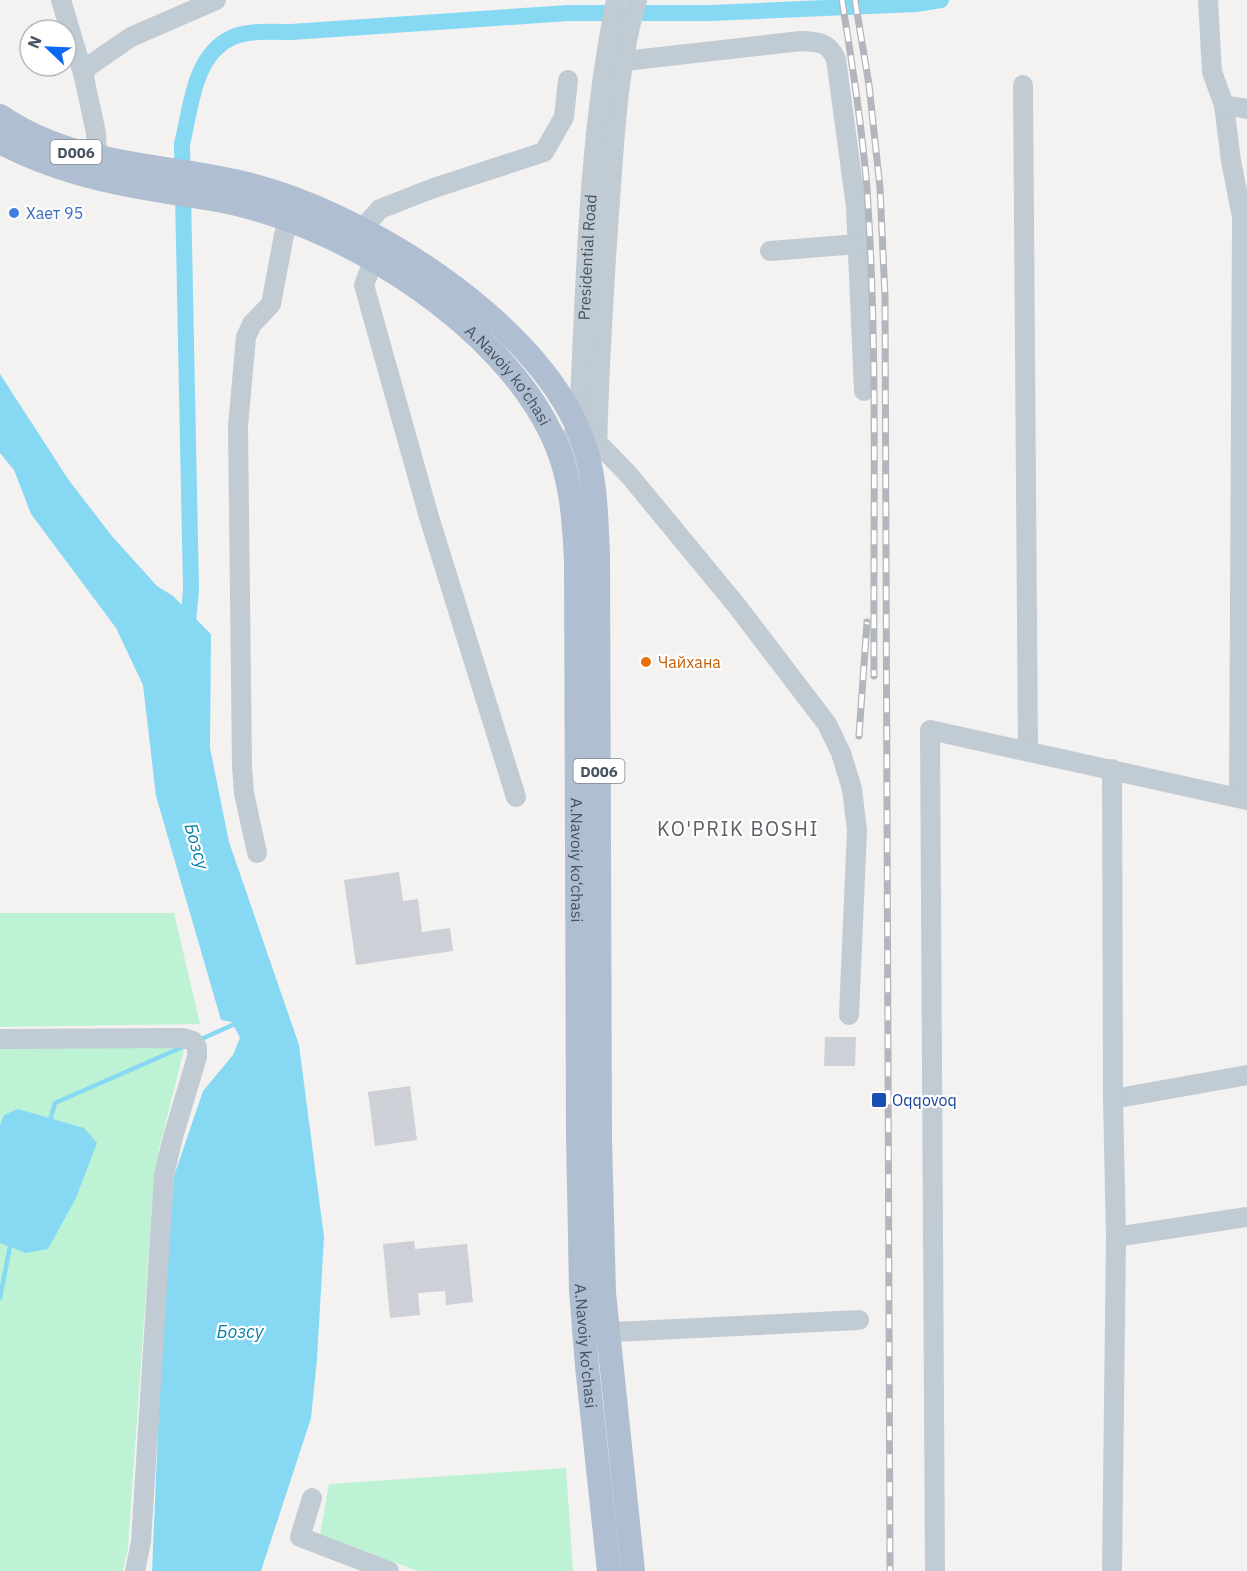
<svg xmlns="http://www.w3.org/2000/svg" width="1247" height="1571" font-family="'IBM Plex Sans',sans-serif">
<style>
.green{fill:#bdf3d4}
.water{fill:#87d9f3}
.lines{fill:none;stroke-linecap:round;stroke-linejoin:round}
.stream{stroke:#87d9f3;stroke-width:4.5}
.canal{stroke:#87d9f3;stroke-width:16}
.building{fill:#cdd0d6}
.minor{stroke:#c1cbd4;stroke-width:20}
.major{stroke:#afbfd1;stroke-width:24}
.rail-casing{stroke:#b3b6bc;stroke-width:7}
.rail{stroke:#fff;stroke-width:4.5;stroke-dasharray:14;stroke-linecap:butt}
.shop-dot{fill:#3f7fe0;stroke:#fff;stroke-width:2}
.food-dot{fill:#e8710a;stroke:#fff;stroke-width:2}
.transit-dot{fill:#1a4fb4;stroke:#fff;stroke-width:2}
.labels{text-anchor:middle;dominant-baseline:central;stroke-width:4.5;stroke-linejoin:round;paint-order:stroke}
.shield{fill:#fff;stroke:#7e8790;stroke-width:1.5}
.shield-label{font-size:15px;font-weight:bold;fill:#475360}
.shop-label{font-size:16px;fill:#366cbe;stroke:#fff;text-anchor:start}
.street-label{font-size:16px;fill:#475360;stroke:#fff}
.food-label{font-size:16px;fill:#c56008;stroke:#fff;text-anchor:start}
.transit-label{font-size:16px;fill:#164399;stroke:#fff;text-anchor:start}
.water-label{font-size:18px;font-style:italic;fill:#0380a8;stroke:#fff}
.quarter-label{font-size:20px;letter-spacing:1.5px;fill:#5d6167;stroke:#fff}
</style>
<rect width="100%" height="100%" fill="#f4f1f1"/>
<g class="green">
<polygon points="0,913 174,913 200,1024 0,1027"/>
<polygon points="0,1047 183,1048 184,1050 159,1149 153,1193 128,1548 123,1571 0,1571"/>
<polygon points="566,1468 573,1571 418,1571 320,1535 329,1484"/>
</g>
<g class="water">
<polygon points="0,374 68,479 111,535 157,586 173,596 211,634 210,748 229,842 299,1045 324,1237 317,1359 311,1418 261,1571 152,1571 162,1338 174,1176 203,1091 233,1055 240,1038 232,1022 221,1020 156,796 143,685 116,628 31,514 14,470 0,453"/>
<polygon points="18,1109 84,1128 97,1143 76,1198 48,1249 26,1253 0,1243 0,1125 4,1115"/>
</g>
<g class="lines">
<g class="stream">
<polyline points="197,1041 239,1022"/>
<polyline points="49,1124 55,1103 187,1045"/>
<polyline points="0,1298 11,1241"/>
</g>
<path class="canal" d="M187,633L191,590L182,144C191,109 193,56 231,38C248,30 272,32 291,32L568,13H711L916,4L941,0"/>
</g>
<g class="building">
<polygon points="399,872 403,901 418,899 422,932 450,928 453,951 356,965 344,880"/>
<polygon points="825,1037 856,1037 855,1066 824,1066"/>
<polygon points="410,1086 417,1140 375,1146 368,1092"/>
<polygon points="414,1241 415,1249 467,1244 473,1302 446,1305 445,1291 418,1293 420,1315 390,1318 383,1244"/>
</g>
<g class="lines">
<g class="minor">
<polyline points="61,0 84,77"/>
<polyline points="1208,0 1212,72 1224,105 1231,161 1242,217 1239,798"/>
<path d="M625,61L801,41C819,42 828,42 836,59L856,207L864,391"/>
<polyline points="1023,85 1028,752"/>
<polyline points="1224,105 1247,109"/>
<polyline points="97,157 96,133 84,77 86,68 131,37 216,0"/>
<polyline points="363,228 380,209 431,189 544,152 564,117 568,80"/>
<polyline points="770,251 858,244"/>
<polyline points="374,259 364,285 429,517 516,797"/>
<polyline points="557,448 579,431 597,442 629,475 737,606 827,724 841,753 852,789 857,830 849,1015"/>
<path d="M597,451C599,367 604,283 610,200C615,133 618,64 637,0"/>
<path id="s1" d="M575,493C586,328 583,162 616,0"/>
<polyline points="257,853 244,793 242,767 238,426 246,337 252,324 271,304 284,235 289,220"/>
<polyline points="0,1039 183,1038 193,1041 197,1047 197,1057 173,1137 164,1175 141,1542 135,1571"/>
<polyline points="1113,1099 1247,1075"/>
<polyline points="1116,1237 1247,1217"/>
<polyline points="593,1333 859,1320"/>
<polyline points="312,1498 300,1537 389,1571"/>
<polyline points="935,1571 930,730 1247,800"/>
<polyline points="1112,1571 1116,1237 1113,1099 1112,769"/>
</g>
<g class="major">
<path d="M0,116C75,167 159,163 243,183C361,211 532,317 580,433C596,471 596,512 598,553L600,1139L604,1293L633,1571"/>
<path id="s2" d="M0,142C48,168 102,181 156,190C184,195 212,198 241,205C354,233 499,325 551,433C571,473 574,517 576,561L578,1135L581,1291L587,1366L609,1571"/>
</g>
<g class="rail-casing">
<g id="rail">
<path d="M842,0C852,63 862,126 867,189C878,351 873,514 874,676"/>
<polyline points="855,0 869,85 880,188 885,297 890,1571"/>
<polyline points="859,736 867,622"/>
</g>
</g>
<use href="#rail" class="rail"/>
</g>
<circle class="shop-dot" cx="14" cy="213" r="6"/>
<circle class="food-dot" cx="646" cy="662" r="6"/>
<rect class="transit-dot" x="871" y="1092" width="16" height="16" rx="3"/>
<g class="labels">
<g class="shield">
<rect x="50.5" y="140" width="51" height="24" rx="4.5"/>
<rect x="573.5" y="759" width="51" height="24" rx="4.5"/>
</g>
<g class="shield-label">
<text x="76" y="152">D006</text>
<text x="599" y="771">D006</text>
</g>
<g class="shop-label">
<text x="26" y="213">Хает 95</text>
</g>
<g class="street-label">
<text stroke="none"><textPath href="#s1" startOffset="236">Presidential Road</textPath></text>
<text stroke="none"><textPath href="#s2" startOffset="573">A.Navoiy ko‘chasi</textPath></text>
<text stroke="none"><textPath href="#s2" startOffset="1076">A.Navoiy ko‘chasi</textPath></text>
<text stroke="none"><textPath href="#s2" startOffset="1562">A.Navoiy ko‘chasi</textPath></text>
</g>
<g class="food-label">
<text x="658" y="662">Чайхана</text>
</g>
<g class="transit-label">
<text x="892" y="1100">Oqqovoq</text>
</g>
<g class="water-label">
<text transform="translate(197 846) rotate(74)">Бозсу</text>
<text x="240" y="1331">Бозсу</text>
</g>
<g class="quarter-label">
<text x="738" y="828">KO'PRIK BOSHI</text>
</g>
</g>
<g transform="translate(48 48) rotate(293)"><circle r="28" fill="#ffffff" stroke="#b5babf" stroke-width="1.5"/>
<path d="M0-4.5L10 22L0 15L-10 22Z" fill="#0b68f3"/>
<text y="-9" font-size="16" font-weight="bold" text-anchor="middle" fill="#475360">N</text>
</g>
</svg>
